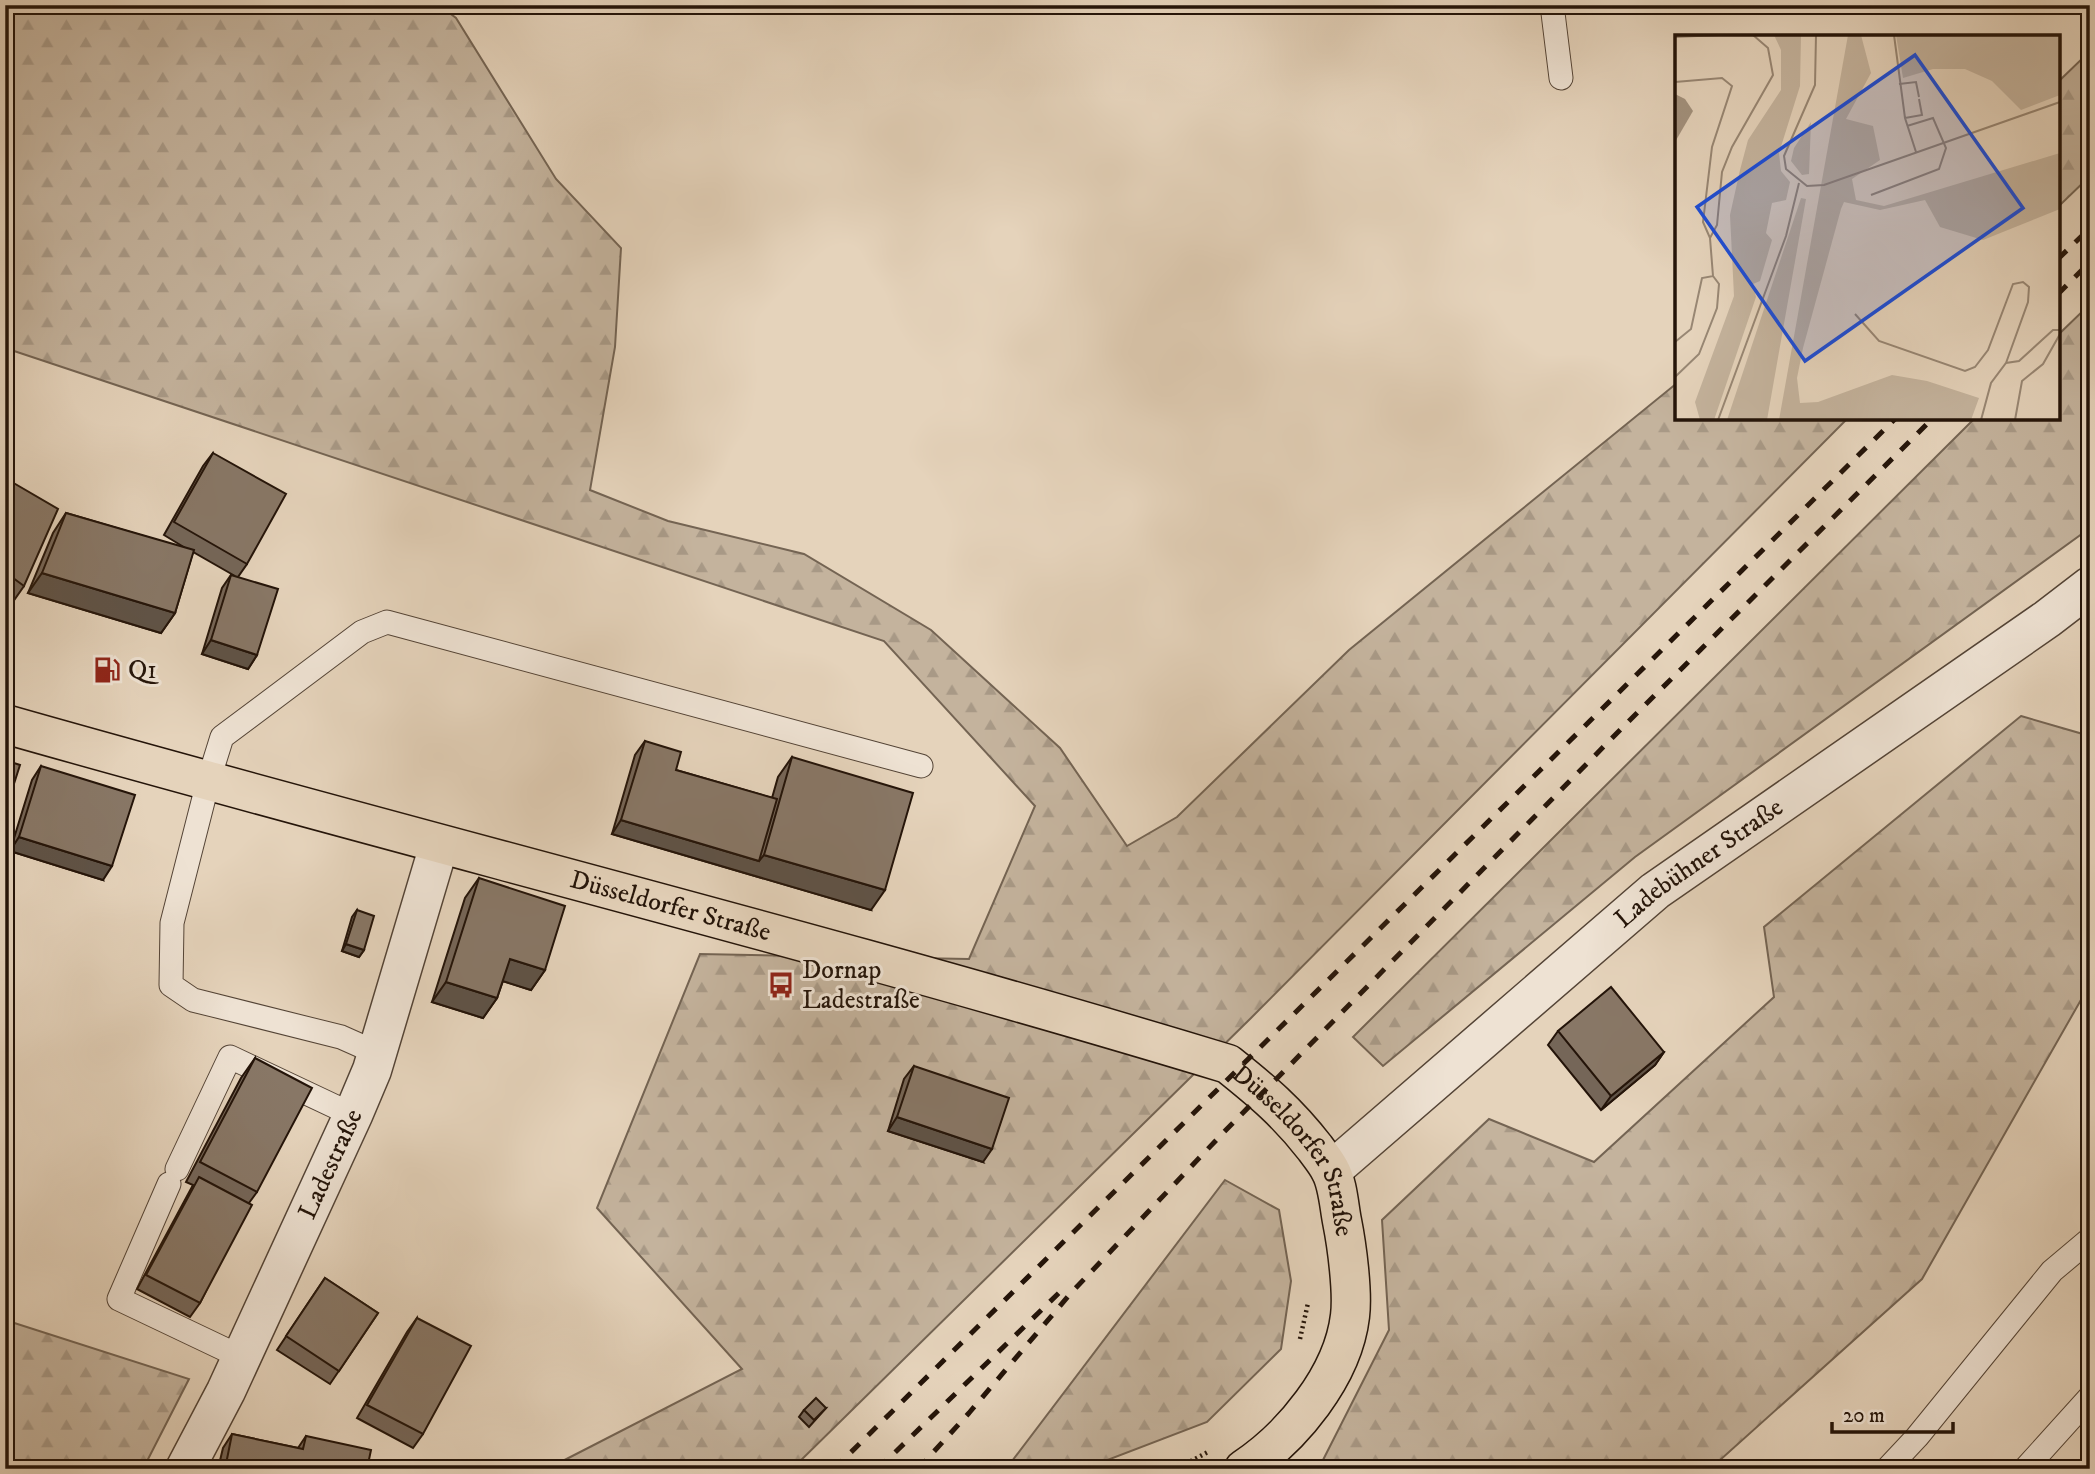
<svg xmlns="http://www.w3.org/2000/svg" width="2095" height="1474" font-family="'IM FELL DW Pica',serif">
<style>
.forest{fill:url(#forest-firs);stroke:#746453;stroke-width:2}
.lines{fill:none;stroke-linecap:round;stroke-linejoin:round}
.lane-casing{stroke:#544436;stroke-width:25}
.street-casing{stroke:#544436;stroke-width:41}
.primary-casing{stroke:#241409;stroke-width:41}
.path{stroke:#241409;stroke-width:4.5;stroke-dasharray:2 3.5;stroke-linecap:butt}
.lane{stroke:#eee2d3;stroke-width:23}
.street{stroke:#eee2d3;stroke-width:38}
.primary{stroke:#e5d3bb;stroke-width:38}
.rail{stroke:#241409;stroke-width:5;stroke-dasharray:12 12;stroke-linecap:butt}
.wall{fill:#756658;stroke:#241409;stroke-width:2}
.shaded-wall{fill:#5f5347;stroke:#241409;stroke-width:2}
.building{fill:#876;stroke:#241409;stroke-width:2}
.labels{text-anchor:middle;dominant-baseline:central;stroke-width:6;stroke-linejoin:round;paint-order:stroke}
.poi-label{font-size:26px;fill:#241409;stroke:#eee2d3;text-anchor:start}
.street-label{font-size:26px;fill:#241409;stroke:#eee2d3}
.inset-road{fill:none;stroke:#988774;stroke-width:2}
.view{fill:#1d4ed8;fill-opacity:0.15;stroke:#1d4ed8;stroke-width:3.5}
.inset-edge{fill:none;stroke:#241409;stroke-width:3.5}
</style>
<defs>
<pattern id="forest-firs" width="22" height="20" patternUnits="userSpaceOnUse" patternTransform="scale(1.75)"><rect width="22" height="20" fill="#c4b39d"/><path d="M5 1l3.5 6h-7zM16 11l3.5 6h-7z" fill="#a89986"/></pattern>
</defs>
<rect width="100%" height="100%" fill="#e5d3bb"/>
<filter id="stains"><feTurbulence type="fractalNoise" baseFrequency=".00286" numOctaves="4"/><feColorMatrix values="0 0 0 0 .2 0 0 0 0 .09 0 0 0 0 .02 0 0 0 .5 -.17"/></filter>
<radialGradient id="worn" r=".72"><stop offset=".6" stop-color="#630" stop-opacity="0"/><stop offset="1" stop-color="#630" stop-opacity=".3"/></radialGradient>
<g class="forest">
<polygon points="5,5 439,5 456,18 556,179 621,248 615,347 590,490 668,521 804,554 931,630 1060,748 1127,846 1177,817 1349,650 1677,383 1677,418 1848,418 1251,1018 792,1469 547,1469 742,1369 597,1208 700,954 969,959 1035,806 884,641 5,348"/>
<polygon points="2090,51 2090,176 2058,207 2058,82"/>
<polygon points="2090,304 2090,528 1635,857 1383,1066 1353,1037 1975,418 2058,418 2058,335"/>
<polygon points="2021,716 2083,734 2090,727 2090,984 1922,1279 1710,1469 1309,1469 1323,1460 1389,1330 1382,1220 1489,1119 1594,1162 1774,997 1764,927"/>
<polygon points="1225,1180 1279,1210 1291,1281 1281,1349 1207,1422 1084,1469 1006,1469"/>
<polygon points="5,1320 189,1379 143,1469 5,1469"/>
</g>
<g class="lines">
<g class="lane-casing">
<g id="lane">
<polyline points="1552,5 1561,78"/>
<polyline points="377,1053 341,1037 193,1000 171,985 172,923 208,782 222,737 362,632 387,622 921,766"/>
<polyline points="177,1169 230,1057 353,1115"/>
<polyline points="169,1184 119,1299 241,1357"/>
<polyline points="1887,1469 1917,1437 2052,1271 2090,1239"/>
<polyline points="2025,1469 2090,1397"/>
</g>
</g>
<g class="street-casing">
<g id="street">
<path id="s1" d="M1331,1171L1655,891L2047,619L2090,586"/>
<path id="s2" d="M185,1469L226,1391L353,1115L372,1070L439,845"/>
</g>
</g>
<g class="primary-casing">
<g id="primary">
<path id="s3" d="M5,724C412,840 823,941 1228,1064C1263,1092 1287,1112 1315,1148C1320,1155 1326,1162 1330,1170C1338,1184 1339,1206 1342,1221C1347,1246 1353,1292 1350,1316C1343,1376 1292,1437 1244,1469"/>
</g>
</g>
<g class="path">
<polyline points="1300,1339 1308,1303"/>
<polyline points="1176,1469 1208,1452"/>
</g>
<use href="#lane" class="lane"/>
<use href="#street" class="street"/>
<use href="#primary" class="primary"/>
<g class="rail">
<polyline points="2058,259 2090,228"/>
<polyline points="2058,294 2090,262"/>
<polyline points="834,1469 1896,418"/>
<polyline points="878,1469 1064,1288"/>
<polyline points="918,1469 969,1413 1071,1293 1223,1133 1622,728 1933,418"/>
</g>
</g>
<g class="wall">
<polygon points="213,453 247,564 238,577 257,655 248,669 202,654 222,588 231,575 235,576 193,552 175,613 161,633 28,593 53,533 66,513 187,549 164,535 203,466"/>
<polygon points="5,478 24,586 10,606 5,602"/>
<polygon points="645,741 676,770 772,798 778,777 792,757 871,910 612,834 635,755"/>
<polygon points="41,766 103,880 10,851 32,780"/>
<polygon points="479,878 545,970 531,990 503,981 497,998 483,1018 432,1002 465,898"/>
<polygon points="357,910 364,950 359,957 342,951 352,917"/>
<polygon points="1558,1031 1664,1052 1655,1065 1601,1110 1548,1045"/>
<polygon points="255,1058 257,1192 249,1203 200,1303 190,1317 137,1289 193,1185 186,1182 241,1078"/>
<polygon points="914,1066 983,1162 888,1131 904,1079"/>
<polygon points="325,1278 378,1313 330,1384 277,1350"/>
<polygon points="417,1318 423,1434 413,1448 357,1418 407,1332"/>
<polygon points="826,1408 809,1427 799,1417 804,1410"/>
<polygon points="232,1434 298,1448 306,1436 367,1469 218,1469 223,1448"/>
</g>
<g class="shaded-wall">
<polygon points="42,573 175,613 161,633 28,593"/>
<polygon points="211,640 257,655 248,669 202,654"/>
<polygon points="621,820 759,861 764,855 885,890 871,910 612,834"/>
<polygon points="19,837 112,866 103,880 10,851"/>
<polygon points="346,944 364,950 359,957 342,951"/>
<polygon points="510,959 545,970 531,990 496,979"/>
<polygon points="446,982 497,998 483,1018 432,1002"/>
<polygon points="1664,1052 1655,1065 1601,1110 1611,1096"/>
<polygon points="897,1117 992,1149 983,1162 888,1131"/>
</g>
<g class="building">
<polygon points="213,453 286,494 247,564 174,522"/>
<polygon points="5,478 58,509 24,586 5,572"/>
<polygon points="66,513 194,550 175,613 42,573"/>
<polygon points="231,575 278,589 257,655 211,640"/>
<polygon points="645,741 681,752 676,770 777,799 759,861 621,820"/>
<polygon points="792,757 913,793 885,890 764,855"/>
<polygon points="5,760 20,765 5,812"/>
<polygon points="41,766 135,795 112,866 19,837"/>
<polygon points="479,878 565,906 545,970 510,959 497,998 446,982"/>
<polygon points="357,910 374,916 364,950 346,944"/>
<polygon points="1611,987 1664,1052 1611,1096 1558,1031"/>
<polygon points="255,1058 312,1088 257,1192 200,1162"/>
<polygon points="914,1066 1009,1098 992,1149 897,1117"/>
<polygon points="199,1177 252,1205 200,1303 146,1275"/>
<polygon points="325,1278 378,1313 339,1371 286,1336"/>
<polygon points="417,1318 471,1346 423,1434 367,1405"/>
<polygon points="816,1398 826,1408 814,1420 804,1410"/>
<polygon points="232,1434 303,1449 306,1436 371,1450 367,1469 225,1469"/>
</g>
<defs>
<g id="fuel-bare" transform="scale(2.1)"><path d="M-5.5-6h7V0h2V4h1.3V-2.5L3-4.5l.8-.8L6-3V5H2.5V1h-1V6h-7ZM-4.2-4.7v3.2H.2V-4.7Z" fill="#8f2418" stroke="#eee2d3" stroke-width="2.5" paint-order="stroke"/></g>
<g id="bus-bare" transform="scale(2.1)"><path d="M-5-6H5V4H4V6H2V4H-2V6H-4V4H-5ZM-3.5-4V0h7V-4ZM-3.5 1.2v1.5H-2V1.2ZM2 1.2v1.5H3.5V1.2Z" fill="#8f2418" stroke="#eee2d3" stroke-width="2.5" paint-order="stroke"/></g>
</defs>
<g fill-rule="evenodd">
<use href="#fuel-bare" x="107" y="670"/>
<use href="#bus-bare" x="781" y="985"/>
</g>
<g class="labels">
<g class="poi-label">
<text x="128" y="670">Q1</text>
<text x="802" y="970">Dornap<tspan x="802" dy="30">Ladestraße</tspan></text>
</g>
<g class="street-label">
<text stroke="none"><textPath href="#s1" startOffset="480">Ladebühner Straße</textPath></text>
<text stroke="none"><textPath href="#s3" startOffset="690">Düsseldorfer Straße</textPath></text>
<text stroke="none"><textPath href="#s3" startOffset="1382">Düsseldorfer Straße</textPath></text>
<text stroke="none"><textPath href="#s2" startOffset="338">Ladestraße</textPath></text>
</g>
</g>
<g transform="translate(1675 35)">
<rect width="385" height="385" fill="#e5d3bb"/>
<path d="M99,0H126L125,51L104,118L106,136L115,147L111,165L97,168L91,198L97,205L85,246L78,249L81,262L39,385H25L20,367L59,261L55,180L65,135L73,105L106,55V15ZM173,0H186L196,38L171,84L198,91L205,125L177,144L181,165L209,171L385,118V174L308,205L265,192L250,165L205,175L169,167L166,174L128,313L122,343L125,368L143,367L217,340L252,346L304,363L296,385H104ZM221,0H385V60L346,75L317,46L290,34H258L228,43ZM136,87L134,139L127,140L116,126L119,113ZM126,163L131,164L92,385H52Z" fill="#c4b39d"/>
<path d="M0,59L10,64L18,76L0,107Z" fill="#a3927e"/>
<path class="inset-road" d="M141,0L140,50L109,121L111,134L132,151L149,150L385,67M219,0L230,83L241,117M0,2L44,0M0,47L47,43L57,51L37,112L28,187L35,203L42,190L47,137L57,112L98,40L93,13L78,0M224,49L241,47L244,62M230,83L247,80L244,64M196,160L264,134L271,113L258,83L232,91M35,203L38,241M180,279L204,306L290,336L300,332L313,315L338,249L348,247L354,252L353,267L331,328M0,307L16,294L27,243L38,241L44,249L42,273L24,319L0,342M43,385L111,201L124,148M306,385L316,348L331,328L344,326L378,295H385M340,385L347,346L368,329L385,299"/>
<path class="view" d="M240,20L348,173L130,326L22,172Z"/>
<rect width="385" height="385" class="inset-edge"/>
</g>
<rect width="2095" height="1474" fill="none" stroke="#e5d3bb" stroke-width="28"/>
<rect x="7" y="7" width="2081" height="1460" fill="none" stroke="#241409" stroke-width="3.5"/>
<rect x="14" y="14" width="2067" height="1446" fill="none" stroke="#241409" stroke-width="2"/>
<path d="M1832 1422v10h121v-10" fill="none" stroke="#241409" stroke-width="3.5"/>
<text x="1843" y="1422" font-size="21" fill="#241409" stroke="#eee2d3" stroke-width="5" paint-order="stroke">20 m</text>
<rect width="100%" height="100%" filter="url(#stains)"/>
<rect width="100%" height="100%" fill="url(#worn)"/>
</svg>
